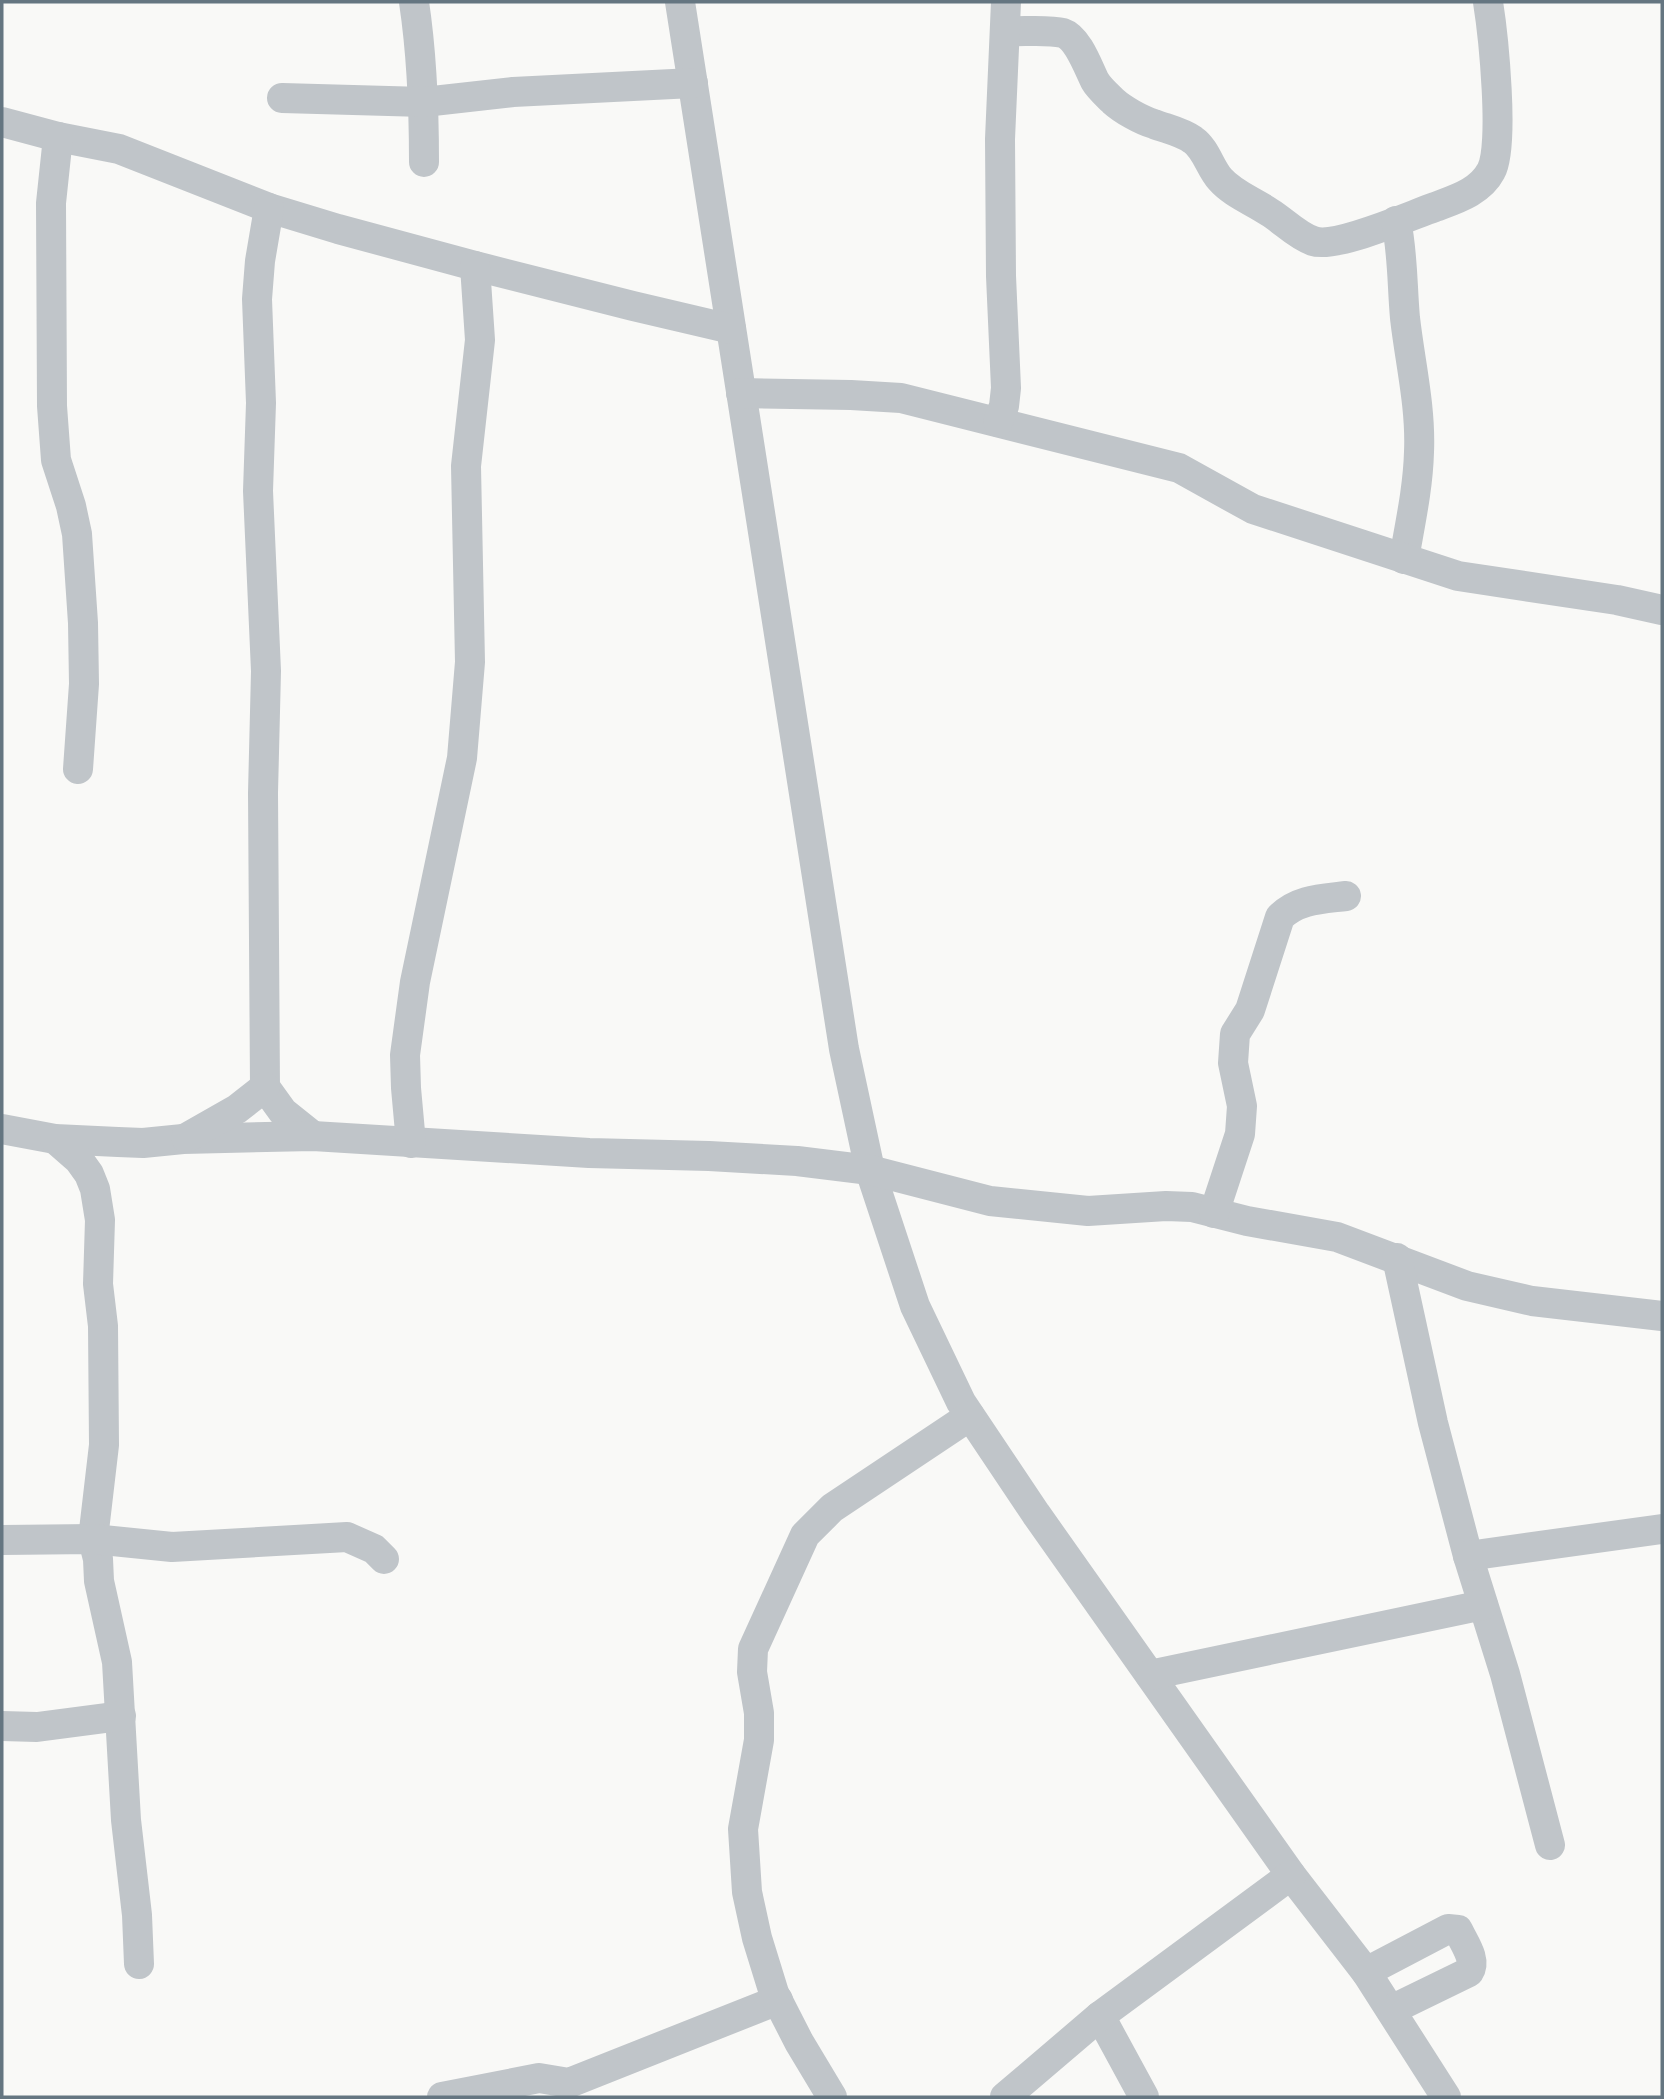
<svg xmlns="http://www.w3.org/2000/svg" width="1664" height="2099" font-family="Lato,sans-serif">
<style>
.lines{fill:none;stroke-linecap:round;stroke-linejoin:round}
.minor{stroke:#c0c5c9;stroke-width:30}
</style>
<rect width="100%" height="100%" fill="#f9f9f7"/>
<g class="lines">
<g class="minor">
<path d="M414,2C422,55 424,108 424,162"/>
<polyline points="680,2 844,1049 870,1170 915,1306 961,1402 1036,1514 1291,1875 1366,1972 1446,2097"/>
<path d="M1005,31C1021,32 1048,29 1063,33C1078,38 1088,67 1095,81C1099,88 1107,95 1113,101C1123,110 1141,120 1154,124C1167,129 1182,132 1193,140C1206,149 1210,168 1220,179C1233,194 1253,201 1269,212C1284,221 1296,235 1313,241C1336,249 1409,216 1435,207C1456,199 1480,192 1491,171C1505,146 1493,33 1488,2"/>
<polyline points="282,98 424,102 513,92 693,83"/>
<polyline points="2,122 58,137 119,149 269,208 338,229 475,266 633,306 731,329"/>
<polyline points="58,137 51,203 52,406 56,460 71,506 77,534 83,623 84,684 78,769"/>
<polyline points="269,208 260,261 257,299 261,403 258,491 266,671 263,793 265,1087 283,1112 313,1136"/>
<path d="M1396,221C1403,253 1402,285 1405,318C1410,362 1421,407 1419,452C1418,488 1410,524 1404,559"/>
<polyline points="741,393 851,395 901,398 1179,468 1253,509 1458,576 1617,600 1662,610"/>
<polyline points="998,422 1004,406 1006,388 1001,276 1000,139 1006,2"/>
<polyline points="2,1129 55,1139 118,1142 143,1143 183,1139 313,1136 589,1153 709,1156 797,1161 870,1170 990,1201 1088,1211 1166,1206 1192,1207 1247,1221 1337,1237 1467,1286 1532,1301 1662,1316"/>
<polyline points="186,1138 237,1109 265,1087"/>
<polyline points="55,1139 79,1160 89,1174 95,1189 100,1220 98,1284 103,1326 104,1445 93,1539 98,1559 99,1581 117,1662 126,1820 137,1915 139,1964"/>
<polyline points="411,1143 406,1088 405,1055 415,982 462,758 470,662 466,466 480,340 475,266"/>
<path d="M1214,1213L1240,1134L1242,1106L1233,1063L1235,1034L1250,1010L1280,917C1298,899 1322,899 1346,896"/>
<polyline points="1397,1258 1433,1423 1468,1556 1505,1674 1550,1845"/>
<polyline points="2,1540 93,1539 172,1547 347,1537 374,1549 384,1559"/>
<polyline points="1468,1556 1662,1529"/>
<polyline points="1150,1675 1483,1605"/>
<polyline points="2,1726 37,1727 121,1716"/>
<path d="M1366,1972L1448,1929L1458,1930C1464,1943 1477,1960 1469,1972L1391,2010"/>
<polyline points="1100,2016 1144,2097"/>
<polyline points="442,2097 539,2078 569,2083 778,2000"/>
<polyline points="832,2097 799,2042 774,1993 757,1938 747,1892 743,1829 759,1740 759,1713 752,1672 753,1649 805,1535 832,1508 970,1416"/>
<polyline points="1005,2097 1100,2016 1291,1875"/>
</g>
</g>
<rect width="1664" height="2099" fill="none" stroke="#657681" stroke-width="7"/>
</svg>
